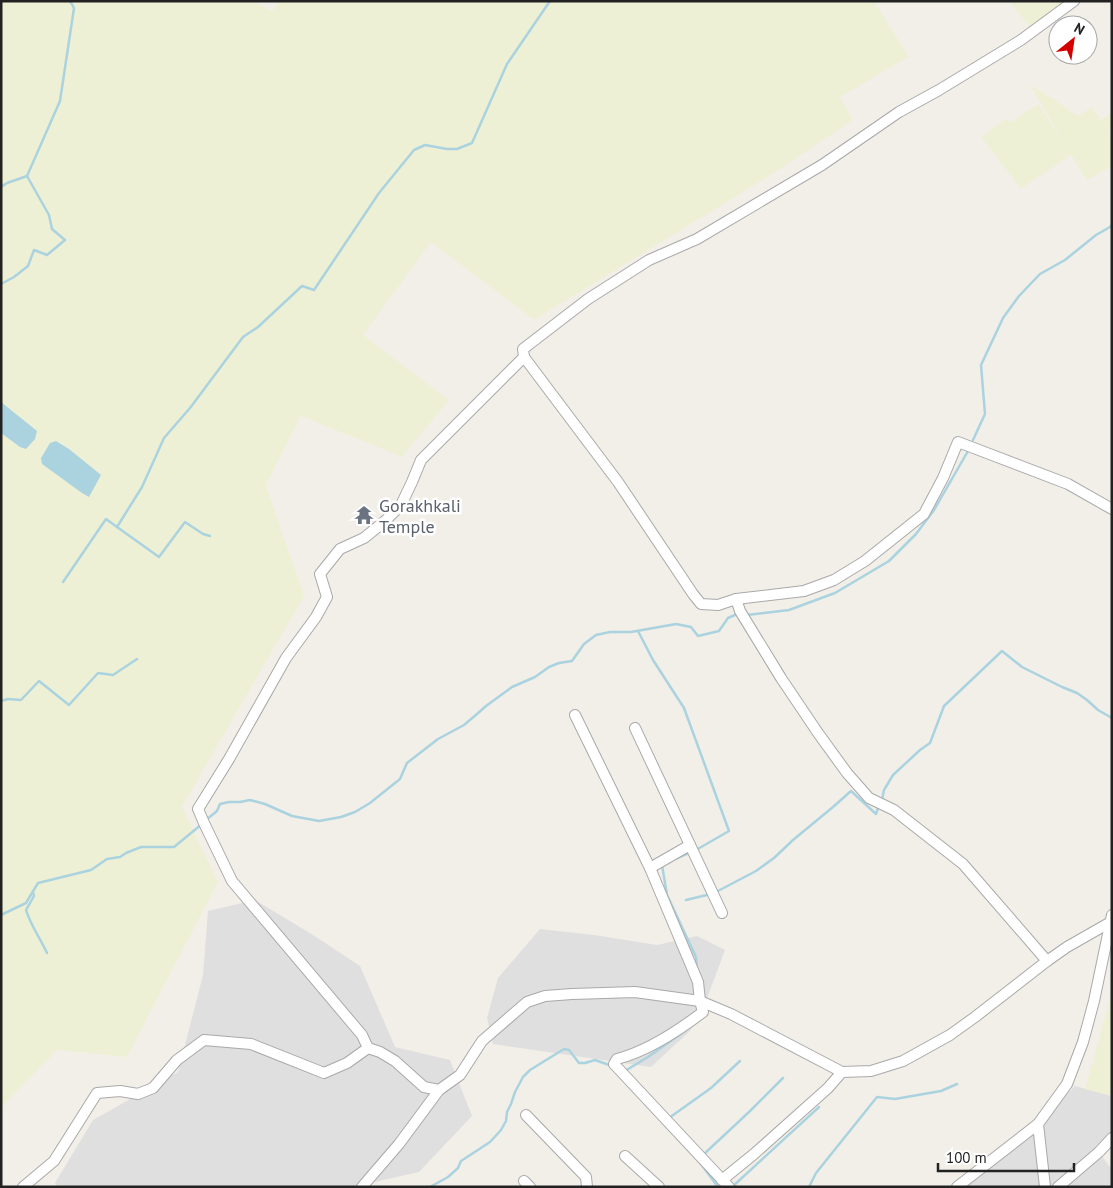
<svg xmlns="http://www.w3.org/2000/svg" width="1113" height="1188" font-family="'PT Sans',sans-serif">
<style>
.residential{fill:#e0dfdf}
.farmland{fill:#eef0d5}
.water{fill:#aad3df}
.lines{fill:none;stroke-linecap:round;stroke-linejoin:round}
.stream{stroke:#aad3df;stroke-width:2.5}
.minor-casing{stroke:#a9a9a9;stroke-width:12}
.minor{stroke:#fff;stroke-width:10}
.labels{text-anchor:middle;dominant-baseline:central;stroke-width:5;stroke-linejoin:round;paint-order:stroke}
.worship-label{font-size:18px;fill:#5b616d;stroke:#fff;text-anchor:start}
</style>
<rect width="100%" height="100%" fill="#f2efe9"/>
<g class="residential">
<polygon points="255,900 313,935 360,966 395,1047 450,1060 472,1116 419,1172 370,1183 364,1187 57,1187 55,1183 93,1120 178,1072 203,975 208,911"/>
<polygon points="540,929 594,935 657,945 697,936 725,950 702,1012 690,1031 651,1067 493,1044 487,1018 498,978"/>
<polygon points="1075,1086 1112,1096 1112,1140 1099,1152 1112,1170 1112,1187 967,1187 1038,1124"/>
</g>
<g class="farmland">
<polygon points="1,1 254,1 272,11 279,1 874,1 909,57 840,97 853,120 774,173 534,320 431,242 363,335 449,400 402,457 301,416 266,485 304,596 182,807 218,882 127,1057 57,1050 1,1108"/>
<polygon points="1009,1 1068,1 1029,26"/>
<polygon points="1030,85 1049,96 1078,116 1092,107 1101,120 1112,113 1112,136 1106,128 1112,139 1112,166 1087,180 1071,155 1021,189 981,137 1005,119 1011,122 1038,104 1065,144"/>
<polygon points="1112,992 1112,1096 1085,1089"/>
</g>
<g class="water">
<polygon points="1,402 37,431 35,439 26,449 20,447 1,433"/>
<polygon points="56,441 69,449 101,475 89,497 82,493 42,464 41,458 50,443"/>
</g>
<g class="lines">
<g class="stream">
<polyline points="1,187 7,183 27,176"/>
<polyline points="1,284 14,277 28,266 34,250 47,255 65,240 52,229 49,215 27,176 60,101 74,8 70,1"/>
<polyline points="973,440 985,414 981,365 1003,318 1019,296 1040,274 1065,260 1096,235 1110,227 1112,225"/>
<polyline points="117,527 159,557 185,522 203,534 210,536"/>
<polyline points="63,582 106,519 117,527 142,487 164,438 190,408 243,337 258,327 302,286 314,290 379,193 414,150 425,145 447,149 457,149 472,143 507,64 550,1"/>
<polyline points="747,615 789,610 835,593 889,561 916,534 934,510 968,451"/>
<polyline points="638,631 653,660 684,708 729,831 696,850"/>
<polyline points="1,701 8,699 21,700 39,681 69,705 98,673 113,675 137,659"/>
<polyline points="882,800 884,790 893,775 920,750 930,743 944,706 1002,651 1022,667 1062,687 1077,693 1087,700 1098,710 1112,718"/>
<polyline points="206,820 217,811 220,804 229,802 240,802 250,800 265,804 292,816 319,821 341,817 355,812 370,803 400,779 407,763 438,739 464,725 477,714 486,706 512,687 535,677 549,667 559,663 572,661 584,644 596,635 610,632 631,632 676,624 691,627 698,636 719,631 728,618 735,615"/>
<polyline points="675,859 691,852"/>
<polyline points="663,865 662,865 667,895 696,957 697,969"/>
<path d="M33,892L34,896L26,910C31,926 40,938 47,953"/>
<polyline points="716,892 756,871 774,858 793,840 833,807 851,791 876,814 878,808"/>
<polyline points="686,900 711,894"/>
<polyline points="1,915 26,903 38,883 91,870 107,859 120,857 126,853 141,847 174,847 202,824"/>
<polyline points="625,1071 648,1057 685,1031"/>
<polyline points="669,1118 711,1088 740,1061"/>
<polyline points="703,1155 749,1112 783,1078"/>
<polyline points="701,1164 718,1187"/>
<polyline points="430,1187 448,1177 458,1168 461,1161 490,1142 501,1130 506,1121 507,1112 511,1104 515,1092 523,1077 530,1070 564,1049 569,1050 579,1063 585,1063 595,1060 612,1066"/>
<polyline points="732,1187 819,1107"/>
<polyline points="809,1187 816,1173 877,1097 895,1099 941,1091 957,1084"/>
</g>
<g class="minor-casing">
<g id="minor">
<polyline points="524,357 618,482 693,594 701,604 718,605 736,599 804,591 834,580 865,561 924,514 943,478 958,442 1068,484 1112,509"/>
<polyline points="736,599 740,611 781,678 818,733 847,773 869,798 894,810 963,864 1047,961"/>
<path d="M575,715L650,868L698,982L700,1001L703,1012C678,1031 648,1051 617,1059L614,1064L729,1187"/>
<polyline points="635,728 722,913"/>
<polyline points="650,868 690,845"/>
<polyline points="368,1048 362,1035 232,881 204,823 198,809 229,759 286,658 316,617 327,597 320,574 340,549 364,538 385,521 401,505 412,482 421,460 524,357 523,349 588,299 649,260 697,239 822,165 899,112 939,90 1021,40 1074,1"/>
<polyline points="526,1115 586,1177 587,1187"/>
<polyline points="625,1156 659,1187"/>
<polyline points="722,1180 754,1154 828,1088 842,1072"/>
<polyline points="524,1181 530,1187"/>
<polyline points="23,1187 54,1161 97,1093 120,1091 138,1094 153,1088 177,1060 204,1040 251,1044 324,1073 347,1063 368,1048 380,1052 395,1061 424,1087 439,1090 460,1075 482,1041 527,1002 545,996 572,994 635,992 700,1001 731,1014 842,1072 871,1071 903,1061 950,1035 975,1017 1047,961 1067,947 1109,923"/>
<polyline points="362,1187 399,1144 439,1090"/>
<polyline points="957,1187 1038,1124"/>
<polyline points="1045,1187 1038,1124 1067,1084 1083,1042 1094,1001 1112,915"/>
<polyline points="1058,1187 1099,1152 1112,1138"/>
</g>
</g>
<use href="#minor" class="minor"/>
</g>
<defs>
<g id="temple-bare" transform="scale(1.5)"><path d="M0-6L5-2H3V0L6.5 2.5H4V6H1.5V3h-3V6H-4V2.5H-6.5L-3 0V-2H-5Z" fill="#6b7280" stroke="#fff" stroke-width="2.5" paint-order="stroke"/></g>
</defs>
<g fill-rule="evenodd">
<use href="#temple-bare" x="364" y="515"/>
</g>
<g class="labels">
<g class="worship-label">
<text x="379" y="505">Gorakhkali<tspan x="379" dy="21">Temple</tspan></text>
</g>
</g>
<rect width="1113" height="1188" fill="none" stroke="#222222" stroke-width="5"/>
<g transform="translate(1073 40) rotate(30)"><circle r="24" fill="#ffffff" stroke="#a7a7a7"/>
<path d="M0-4L9 19L0 12L-9 19Z" fill="#d40000"/>
<text y="-8" font-size="14" font-weight="bold" text-anchor="middle" fill="#222222">N</text>
</g>
<path d="M938 1163v8h136v-8" fill="none" stroke="#222222" stroke-width="2.5"/>
<text x="946" y="1163" font-size="15" fill="#222222" stroke="#ffffff" stroke-width="4" paint-order="stroke">100 m</text>
</svg>
